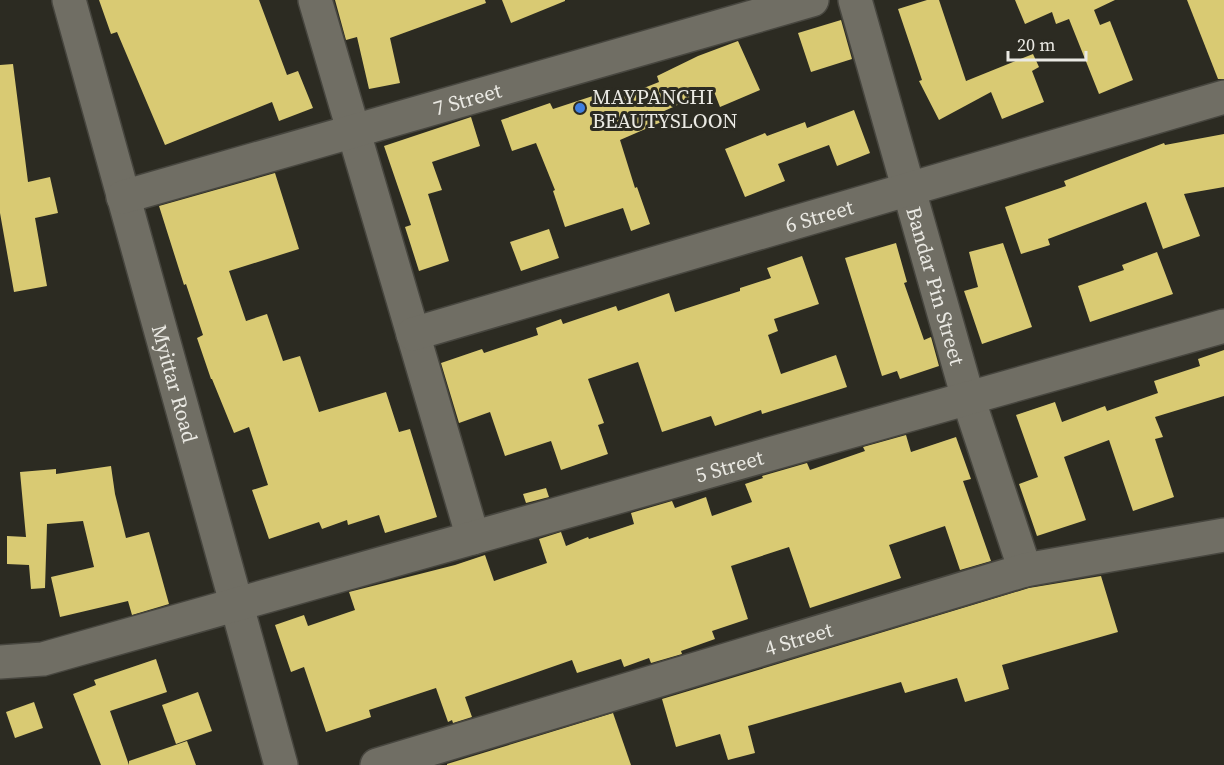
<svg xmlns="http://www.w3.org/2000/svg" width="1224" height="765" font-family="'Source Serif 4',serif">
<style>
.building{fill:#d9ca73}
.lines{fill:none;stroke-linecap:round;stroke-linejoin:round}
.minor-casing{stroke:#47463f;stroke-width:36}
.minor{stroke:#706e64;stroke-width:33}
.shop-dot{fill:#3f7fe0;stroke:#2c2b22;stroke-width:2}
.labels{text-anchor:middle;dominant-baseline:central;stroke-width:6;stroke-linejoin:round;paint-order:stroke}
.poi-label{font-size:21px;fill:#eae9e3;stroke:#2c2b22;text-anchor:start}
.street-label{font-size:21px;fill:#eae9e3;stroke:#2c2b22}
</style>
<rect width="100%" height="100%" fill="#2c2b22"/>
<g class="building">
<polygon points="99,0 259,0 287,75 298,71 313,108 279,121 272,102 165,145 117,32 111,34"/>
<polygon points="335,0 485,0 486,3 390,38 400,83 369,89 357,37 346,40"/>
<polygon points="502,0 565,0 565,1 511,23"/>
<polygon points="927,0 939,0 966,81 1033,54 1039,67 1032,71 1044,102 1002,119 991,92 939,120 919,81 922,80 898,9"/>
<polygon points="1015,0 1115,0 1094,10 1100,25 1110,21 1133,80 1099,94 1069,19 1056,24 1052,12 1025,24"/>
<polygon points="1187,0 1224,0 1224,79 1218,79"/>
<polygon points="841,20 852,59 811,72 798,33"/>
<polygon points="738,41 760,90 720,107 713,89 662,112 666,120 620,140 635,188 637,187 650,224 631,231 623,208 565,227 553,191 555,190 536,143 512,151 501,120 550,103 553,109 602,93 606,103 659,82 657,76 698,56"/>
<polygon points="13,64 28,182 50,177 58,213 35,218 47,286 14,292 0,213 0,65"/>
<polygon points="854,110 870,153 837,166 829,145 778,164 785,181 745,197 725,149 765,133 767,136 805,122 807,128"/>
<polygon points="471,117 480,146 432,162 442,190 428,194 449,261 419,271 405,227 411,225 384,146"/>
<polygon points="1224,134 1224,187 1184,194 1200,236 1163,249 1146,202 1048,239 1050,245 1021,254 1005,207 1066,186 1064,181 1164,143 1165,145"/>
<polygon points="275,173 299,249 229,271 246,321 267,314 283,361 300,356 319,412 386,392 399,432 410,429 437,517 385,533 379,515 348,525 347,520 322,529 319,522 269,539 252,490 268,485 249,427 234,433 212,379 211,379 197,338 203,335 186,284 184,285 159,206"/>
<polygon points="549,229 559,258 521,271 510,242"/>
<polygon points="896,243 907,282 904,283 924,340 931,337 939,366 900,379 897,371 882,376 845,258"/>
<polygon points="1003,243 1032,327 982,344 964,291 978,287 969,252"/>
<polygon points="1157,252 1173,294 1090,322 1078,286 1124,270 1122,265"/>
<polygon points="802,256 819,304 774,319 778,331 768,335 781,374 836,355 847,387 762,414 761,410 715,426 711,416 662,432 638,362 588,379 604,423 598,425 608,454 561,470 551,441 505,456 490,412 459,423 441,363 482,349 484,353 538,335 536,328 561,319 563,324 616,306 618,311 669,293 675,312 740,291 740,288 771,278 767,268"/>
<polygon points="1224,350 1224,396 1155,417 1163,437 1155,439 1174,497 1133,511 1109,440 1064,457 1086,520 1037,536 1019,484 1038,477 1016,415 1055,402 1062,422 1105,406 1107,411 1158,393 1154,381 1200,366 1198,359"/>
<polygon points="906,435 911,452 956,437 971,479 963,481 991,561 960,570 945,526 889,545 901,578 810,608 789,547 731,566 748,619 712,631 715,639 681,651 682,654 651,663 649,658 624,667 621,659 577,673 572,660 465,697 472,717 453,723 452,720 448,722 436,688 369,710 371,717 326,732 304,667 291,672 275,625 304,615 308,626 355,610 349,592 455,565 485,555 494,581 547,563 539,539 561,532 566,546 588,537 589,539 634,524 631,513 672,501 675,508 706,497 712,516 752,502 745,484 763,478 762,476 807,463 810,470 865,451 863,447"/>
<polygon points="111,466 115,494 126,538 149,532 169,604 132,615 128,601 60,617 51,577 94,567 83,521 47,524 45,588 31,589 29,565 7,564 7,536 26,537 20,472 56,469 56,474"/>
<polygon points="546,488 549,497 526,503 523,494"/>
<polygon points="1101,576 1118,632 1002,665 1009,689 965,702 957,678 905,693 901,682 748,726 755,753 728,760 720,734 676,747 662,699 1029,588"/>
<polygon points="156,659 167,692 110,711 129,765 101,765 73,694 96,685 94,680"/>
<polygon points="198,692 212,731 176,744 162,705"/>
<polygon points="34,702 43,728 15,738 6,712"/>
<polygon points="613,713 631,765 447,765 447,764"/>
<polygon points="187,741 196,765 129,765 129,761"/>
</g>
<g class="lines">
<g class="minor-casing">
<g id="minor">
<path id="s1" d="M69,0L281,765"/>
<polyline points="315,0 473,538"/>
<path id="s2" d="M855,0L968,398L1025,570"/>
<path id="s3" d="M123,197L812,0"/>
<path id="s4" d="M413,334L1224,97"/>
<path id="s5" d="M0,662L43,659L1224,326"/>
<path id="s6" d="M377,765L1025,570L1224,535"/>
</g>
</g>
<use href="#minor" class="minor"/>
</g>
<circle class="shop-dot" cx="580" cy="108" r="6"/>
<g class="labels">
<g class="poi-label">
<text x="592" y="96">MAYPANCHI<tspan x="592" dy="24">BEAUTYSLOON</tspan></text>
</g>
<g class="street-label">
<text stroke="none"><textPath href="#s3" startOffset="358">7 Street</textPath></text>
<text stroke="none"><textPath href="#s4" startOffset="423">6 Street</textPath></text>
<text stroke="none"><textPath href="#s2" startOffset="297">Bandar Pin Street</textPath></text>
<text stroke="none"><textPath href="#s1" startOffset="398">Myittar Road</textPath></text>
<text stroke="none"><textPath href="#s5" startOffset="756">5 Street</textPath></text>
<text stroke="none"><textPath href="#s6" startOffset="440">4 Street</textPath></text>
</g>
</g>
<path d="M1008 51v9h78v-9" fill="none" stroke="#eae9e3" stroke-width="3"/>
<text x="1017" y="51" font-size="18" fill="#eae9e3" stroke="#2c2b22" stroke-width="4.5" paint-order="stroke">20 m</text>
</svg>
